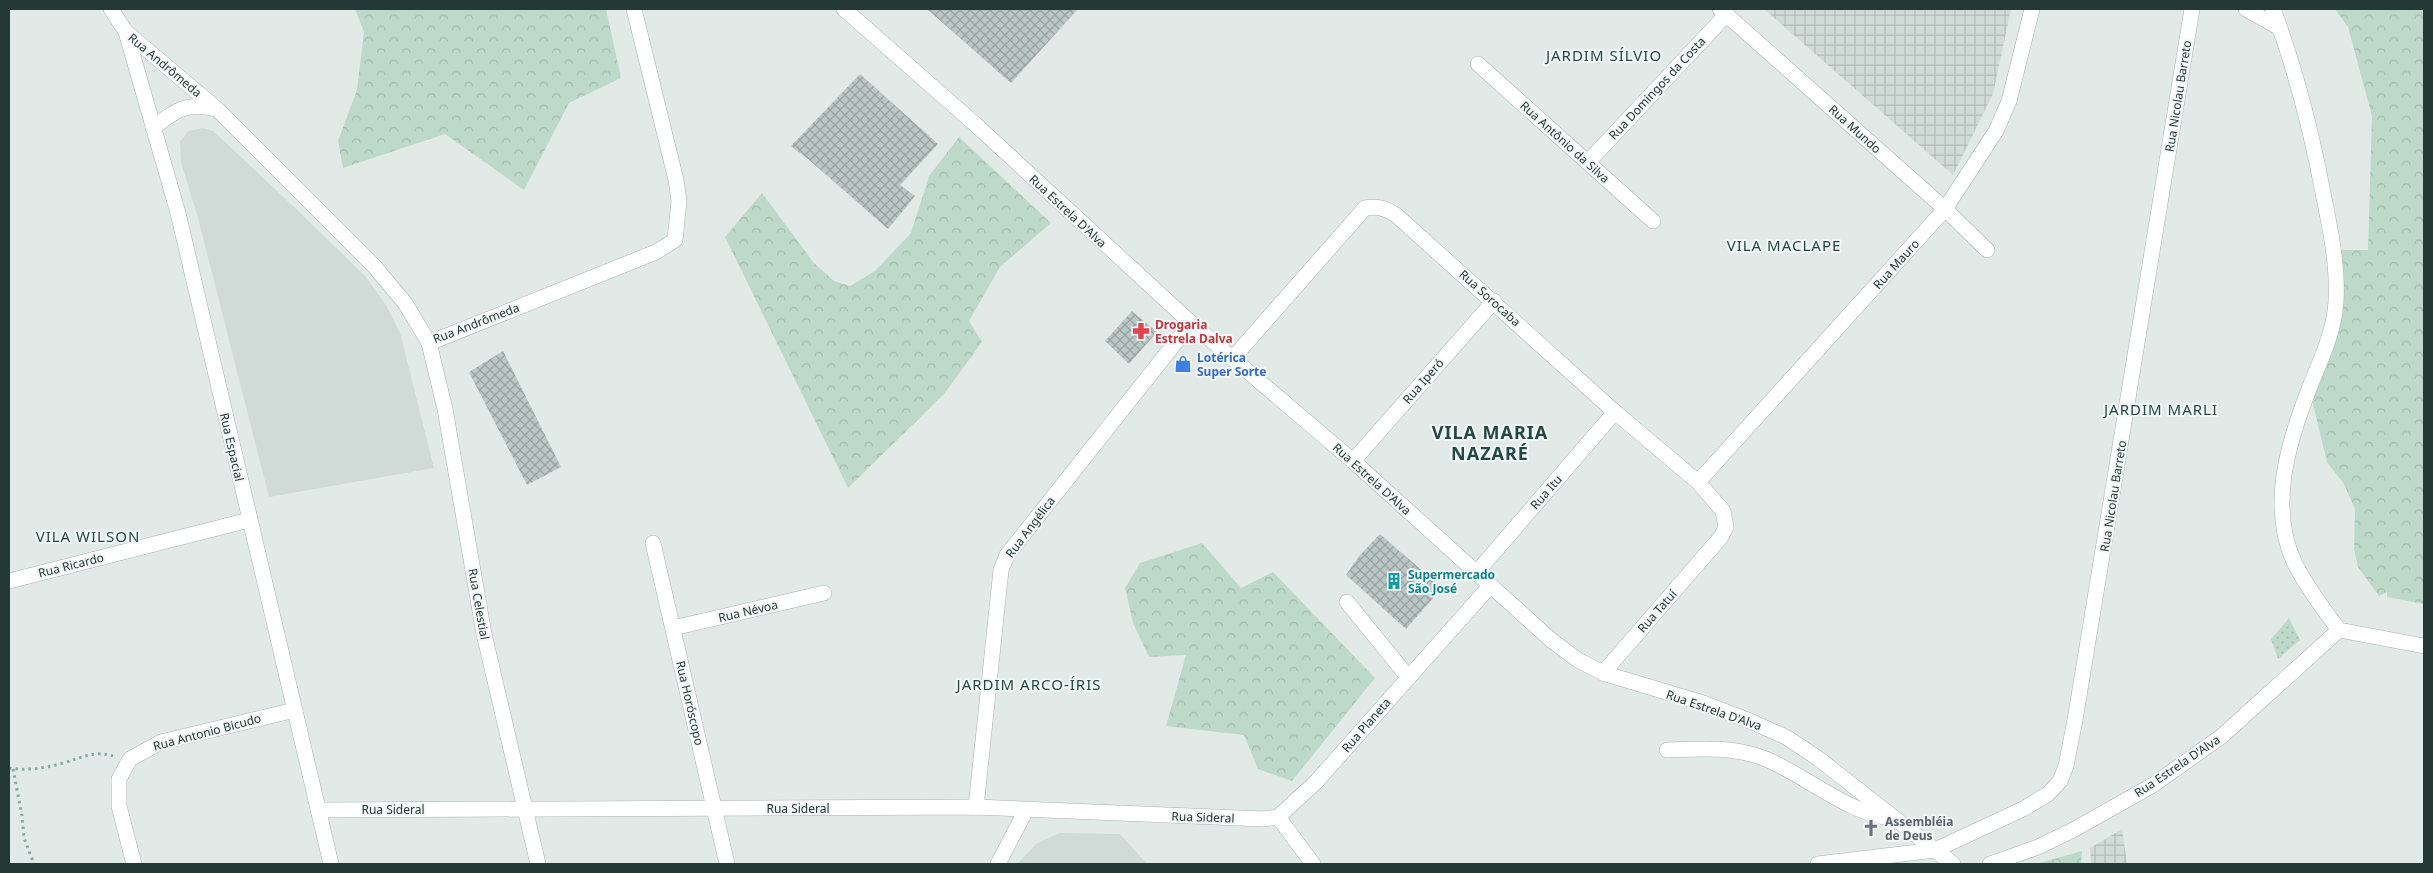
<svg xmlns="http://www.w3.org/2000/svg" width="2433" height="873" font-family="'Noto Sans',sans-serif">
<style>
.built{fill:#d0dad7}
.industrial{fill:url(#industrial-grid)}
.forest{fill:url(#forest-crowns)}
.park{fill:url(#park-dots)}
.building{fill:url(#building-cross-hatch)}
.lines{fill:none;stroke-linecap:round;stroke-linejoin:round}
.minor-casing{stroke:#a5b1af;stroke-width:16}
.path{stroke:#86aaa4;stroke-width:3;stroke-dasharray:2.5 4;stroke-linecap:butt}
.minor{stroke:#fff;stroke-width:15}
.labels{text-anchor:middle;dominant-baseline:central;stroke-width:4;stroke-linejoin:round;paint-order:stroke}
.street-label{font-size:12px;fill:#243936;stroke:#f2f7f5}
.health-label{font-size:12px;font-weight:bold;fill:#be3a42;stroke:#f2f7f5;text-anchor:start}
.shop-label{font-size:12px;font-weight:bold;fill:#366cbe;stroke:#f2f7f5;text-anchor:start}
.culture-label{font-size:12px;font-weight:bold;fill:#0d838f;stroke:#f2f7f5;text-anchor:start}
.worship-label{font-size:12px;font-weight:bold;fill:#5b616d;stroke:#f2f7f5;text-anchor:start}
.quarter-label{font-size:15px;letter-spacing:1px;fill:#224945;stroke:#f2f7f5}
.district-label{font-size:18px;font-weight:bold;letter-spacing:1px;fill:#224945;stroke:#f2f7f5}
</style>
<defs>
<pattern id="industrial-grid" width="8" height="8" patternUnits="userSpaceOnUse" patternTransform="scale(1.25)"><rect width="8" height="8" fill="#d0dad7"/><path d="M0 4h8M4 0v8" fill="none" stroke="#b2bcb9"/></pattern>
<pattern id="forest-crowns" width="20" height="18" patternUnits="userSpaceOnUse" patternTransform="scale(1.25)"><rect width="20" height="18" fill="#bdd9c9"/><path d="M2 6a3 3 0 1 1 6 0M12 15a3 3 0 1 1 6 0" fill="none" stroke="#a2bbad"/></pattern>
<pattern id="park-dots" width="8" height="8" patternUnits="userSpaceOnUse" patternTransform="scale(1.25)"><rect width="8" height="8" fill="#bdd9c9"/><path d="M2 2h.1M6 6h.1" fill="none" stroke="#a2bbad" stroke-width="1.8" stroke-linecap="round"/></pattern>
<pattern id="building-cross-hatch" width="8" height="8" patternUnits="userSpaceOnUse" patternTransform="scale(1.25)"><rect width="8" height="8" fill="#bac7c4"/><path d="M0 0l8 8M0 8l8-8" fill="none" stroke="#97a3a0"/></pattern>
</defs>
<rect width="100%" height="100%" fill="#e2eae8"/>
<g class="built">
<polygon points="202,128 213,131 225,142 292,205 365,276 386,305 400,333 434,468 269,497 198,218 181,162 180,142 188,131"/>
<polygon points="1059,833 1120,834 1147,864 1017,864 1036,844"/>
</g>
<g class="industrial">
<polygon points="1764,9 2011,9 1993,94 1953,175"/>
<polygon points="2122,829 2127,864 2091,864 2090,848"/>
</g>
<g class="forest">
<polygon points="355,9 606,9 621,78 569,103 524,190 445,134 343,168 338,141 357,90 364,32"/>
<polygon points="2335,9 2424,9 2424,604 2387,597 2387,592 2379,596 2358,567 2354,549 2355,509 2344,484 2327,462 2313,404 2340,250 2368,250 2372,116 2348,27"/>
<polygon points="959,137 1051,223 1000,267 969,321 982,342 944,394 848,488 725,237 762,193 814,263 834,281 850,286 875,271 911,233 929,176"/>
<polygon points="1202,543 1241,588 1273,572 1375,678 1292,781 1258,769 1244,735 1166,726 1186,655 1149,657 1133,623 1125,588 1140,563"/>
<polygon points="2082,851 2081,864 2036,864"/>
</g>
<polygon class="park" points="2289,618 2300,640 2278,659 2271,639"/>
<g class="building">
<polygon points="927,9 1078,9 1011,83"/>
<polygon points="860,74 938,144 900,185 915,196 888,229 808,159 791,146"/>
<polygon points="1132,311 1157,332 1129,364 1105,341"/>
<polygon points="503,351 561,467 527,485 469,372"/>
<polygon points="1380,534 1442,588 1406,629 1346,575 1360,555"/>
</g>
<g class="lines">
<g class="minor-casing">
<g id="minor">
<polyline points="111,9 126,32 217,109 374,266 405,303 429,343 656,252 675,240 679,201 676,180 634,9"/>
<polyline points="844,9 976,125 1191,323 1353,461 1551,640 1578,660 1603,673 1703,703 1750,721 1786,737 1819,759 1953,864"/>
<polyline points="1720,9 1945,209 1987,250"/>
<polyline points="2246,9 2280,28"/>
<path d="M2273,9C2296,70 2312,134 2324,198C2331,232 2338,268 2336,302C2334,333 2320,361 2309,389C2288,443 2268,507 2295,564C2307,587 2323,609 2339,630L2424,646"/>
<polyline points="126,32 178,213 331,864"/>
<polyline points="1478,64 1653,221"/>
<path d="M153,128C176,110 186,102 216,109"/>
<polyline points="1588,162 1727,14"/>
<polyline points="429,343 445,409 484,634 538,864"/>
<path d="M1233,358L1365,208C1378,206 1385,208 1396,215L1615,412L1698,482L1723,511L1726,527L1721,537L1603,673"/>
<polyline points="1353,461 1494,301"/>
<polyline points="1698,482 1945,209 1996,131 2009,101 2032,9"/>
<polyline points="653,543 727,864"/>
<polyline points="1477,572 1615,412"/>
<polyline points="9,581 249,520"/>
<polyline points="1347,602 1408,677"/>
<polyline points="673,628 824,593"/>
<path d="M1667,750C1701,749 1734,746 1766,759C1805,775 1853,817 1894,818"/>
<polyline points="976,807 1001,570 1007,555 1191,323"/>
<polyline points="318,810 976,807 1263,819 1278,817"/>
<polyline points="134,864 119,806 119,779 130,759 161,742 295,710"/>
<polyline points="998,864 1026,810"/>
<polyline points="1313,864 1278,817 1316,782 1490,586"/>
<polyline points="1818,864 1935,850 2023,809 2048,794 2060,781 2066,766 2075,720 2192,9"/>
<polyline points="1990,864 2038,847 2073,830 2153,785 2222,736 2339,630"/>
</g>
</g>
<g class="path">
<path d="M9,768C27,771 46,768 63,763C82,758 93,750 113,756"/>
<polyline points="13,769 22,816 24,838 34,864"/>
</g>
<use href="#minor" class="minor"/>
</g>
<defs>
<g id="pharmacy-bare" transform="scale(1.35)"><path d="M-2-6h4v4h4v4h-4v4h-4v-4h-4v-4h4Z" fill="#e0444e" stroke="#f2f7f5" stroke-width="2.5" paint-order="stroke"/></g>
<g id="shop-bare" transform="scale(1.35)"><path d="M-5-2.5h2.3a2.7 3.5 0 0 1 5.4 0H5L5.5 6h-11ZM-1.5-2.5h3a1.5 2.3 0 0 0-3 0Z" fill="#3f7fe0" stroke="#f2f7f5" stroke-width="2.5" paint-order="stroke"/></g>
<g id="building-bare" transform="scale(1.35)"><path d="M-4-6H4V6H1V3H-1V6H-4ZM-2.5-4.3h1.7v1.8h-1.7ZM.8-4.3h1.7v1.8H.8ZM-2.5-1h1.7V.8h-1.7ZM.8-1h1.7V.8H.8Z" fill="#0f9aa8" stroke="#f2f7f5" stroke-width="2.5" paint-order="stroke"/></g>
<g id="church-bare" transform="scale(1.35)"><path d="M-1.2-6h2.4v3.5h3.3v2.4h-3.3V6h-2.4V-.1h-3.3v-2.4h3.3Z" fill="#6b7280" stroke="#f2f7f5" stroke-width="2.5" paint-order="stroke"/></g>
</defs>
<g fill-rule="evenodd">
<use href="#pharmacy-bare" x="1141" y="331"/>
<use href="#shop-bare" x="1183" y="364"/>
<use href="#building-bare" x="1394" y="581"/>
<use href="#church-bare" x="1871" y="828"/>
</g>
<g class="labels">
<g class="street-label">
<text transform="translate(165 65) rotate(40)">Rua Andrômeda</text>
<text transform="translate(1657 88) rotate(-47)">Rua Domingos da Costa</text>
<text transform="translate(2178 96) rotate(-81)">Rua Nicolau Barreto</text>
<text transform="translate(1855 129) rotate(42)">Rua Mundo</text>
<text transform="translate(1565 142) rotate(42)">Rua Antônio da Silva</text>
<text transform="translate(1068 211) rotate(43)">Rua Estrela D'Alva</text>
<text transform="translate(1896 264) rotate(-48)">Rua Mauro</text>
<text transform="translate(1490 298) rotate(42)">Rua Sorocaba</text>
<text transform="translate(476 323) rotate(-21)">Rua Andrômeda</text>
<text transform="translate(1423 381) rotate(-49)">Rua Iperó</text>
<text transform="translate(232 447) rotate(77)">Rua Espacial</text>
<text transform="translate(1372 479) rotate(42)">Rua Estrela D'Alva</text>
<text transform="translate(1546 492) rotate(-49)">Rua Itu</text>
<text transform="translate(2113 496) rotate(-81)">Rua Nicolau Barreto</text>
<text transform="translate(1030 527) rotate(-53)">Rua Angélica</text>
<text transform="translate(71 565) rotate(-14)">Rua Ricardo</text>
<text transform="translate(479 604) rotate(80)">Rua Celestial</text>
<text transform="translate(748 611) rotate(-13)">Rua Névoa</text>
<text transform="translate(1657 611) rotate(-49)">Rua Tatuí</text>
<text transform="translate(690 703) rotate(77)">Rua Horóscopo</text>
<text transform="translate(1714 710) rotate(19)">Rua Estrela D'Alva</text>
<text transform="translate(1366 725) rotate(-49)">Rua Planeta</text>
<text transform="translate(207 732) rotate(-15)">Rua Antonio Bicudo</text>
<text transform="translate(2177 766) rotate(-34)">Rua Estrela D'Alva</text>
<text x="798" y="808">Rua Sideral</text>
<text x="393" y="809">Rua Sideral</text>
<text transform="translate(1203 817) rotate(2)">Rua Sideral</text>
</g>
<g class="health-label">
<text x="1155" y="324">Drogaria<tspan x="1155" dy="14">Estrela Dalva</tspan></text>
</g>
<g class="shop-label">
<text x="1197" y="357">Lotérica<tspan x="1197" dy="14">Super Sorte</tspan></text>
</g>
<g class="culture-label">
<text x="1408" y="574">Supermercado<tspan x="1408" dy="14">São José</tspan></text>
</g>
<g class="worship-label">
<text x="1885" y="821">Assembléia<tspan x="1885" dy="14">de Deus</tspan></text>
</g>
<g class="quarter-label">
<text x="1604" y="55">JARDIM SÍLVIO</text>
<text x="1784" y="245">VILA MACLAPE</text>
<text x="2161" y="409">JARDIM MARLI</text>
<text x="88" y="536">VILA WILSON</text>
<text x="1029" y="684">JARDIM ARCO-ÍRIS</text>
</g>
<g class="district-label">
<text x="1490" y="432">VILA MARIA<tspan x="1490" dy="21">NAZARÉ</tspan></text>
</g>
</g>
<rect width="2433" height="873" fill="none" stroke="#243936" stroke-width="20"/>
</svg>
